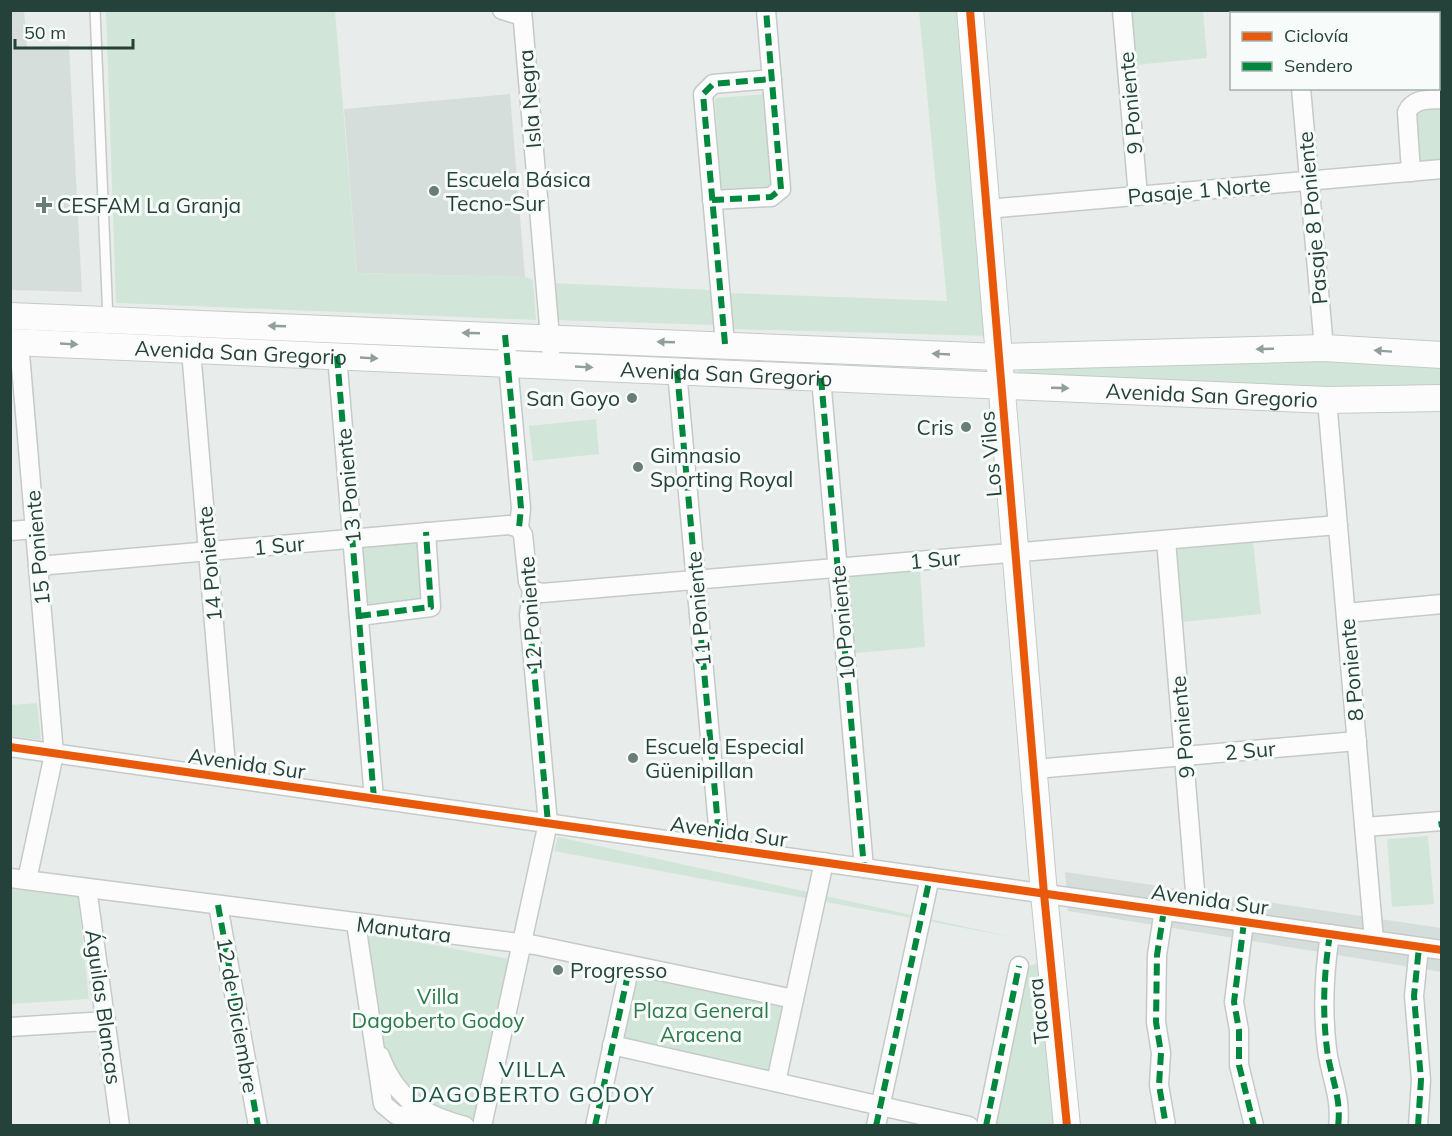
<svg xmlns="http://www.w3.org/2000/svg" width="1452" height="1136" font-family="Mulish,sans-serif">
<style>
.built{fill:#d6dedb}
.green{fill:#d1e6d8}
.lines{fill:none;stroke-linecap:round;stroke-linejoin:round}
.lane-casing{stroke:#c5cac8;stroke-width:12}
.street-casing{stroke:#c5cac8;stroke-width:21}
.secondary-casing{stroke:#c3cbc8;stroke-width:28}
.lane{stroke:#fcfcfc;stroke-width:9}
.street{stroke:#fcfcfc;stroke-width:18}
.secondary{stroke:#fcfcfc;stroke-width:26}
.quiet{stroke:#00873e;stroke-width:6;stroke-dasharray:12 6;stroke-linecap:butt}
.cycleway-casing{stroke:#f7fbf9;stroke-width:11}
.cycleway{stroke:#e8590c;stroke-width:8}
.oneway{fill:#909f9b}
.poi-dot{fill:#697e78;stroke:#f7fbf9;stroke-width:2}
.labels{text-anchor:middle;dominant-baseline:central;stroke-width:6;stroke-linejoin:round;paint-order:stroke}
.street-label{font-size:21px;fill:#24423a;stroke:#f7fbf9}
.poi-label{font-size:21px;fill:#24423a;stroke:#f7fbf9;text-anchor:start}
.park-label{font-size:21px;fill:#2d7a4b;stroke:#f7fbf9}
.neighbourhood-label{font-size:22px;letter-spacing:1.5px;fill:#1f5548;stroke:#f7fbf9}
</style>
<rect width="100%" height="100%" fill="#e8edeb"/>
<g class="built">
<polygon points="24,10 27,47 69,45 82,292 11,290 11,11"/>
<polygon points="510,94 525,277 357,273 344,109"/>
<polygon points="1065,872 1441,928 1441,972 1068,911"/>
</g>
<g class="green">
<polygon points="106,11 335,11 357,273 525,277 533,280 536,320 116,303"/>
<polygon points="919,11 960,11 988,336 731,329 729,293 947,301"/>
<polygon points="1132,11 1203,11 1207,58 1136,65"/>
<polygon points="767,94 773,189 721,192 715,98"/>
<polygon points="1441,107 1441,164 1419,164 1416,113"/>
<polygon points="551,283 711,290 715,325 553,320"/>
<polygon points="1331,360 1441,365 1442,391 1322,392 1015,373 1025,367"/>
<polygon points="596,419 599,454 533,461 529,426"/>
<polygon points="419,542 429,599 370,610 363,605 359,553 364,546"/>
<polygon points="1253,542 1261,614 1182,622 1175,554 1179,549"/>
<polygon points="920,569 925,647 855,653 848,579 853,575"/>
<polygon points="37,703 41,740 11,736 11,705"/>
<polygon points="1428,836 1434,904 1392,907 1387,839"/>
<polygon points="558,837 1012,937 554,851"/>
<polygon points="11,889 78,897 89,999 11,1004"/>
<path d="M367,933L510,959L477,1119C452,1113 430,1108 410,1091C377,1063 372,974 367,933Z"/>
<polygon points="1038,963 1054,1125 1004,1126 991,1123 1026,967"/>
<polygon points="634,972 783,1004 769,1072 619,1040"/>
</g>
<g class="lines">
<g class="lane-casing">
<polyline id="lane" points="95,10 108,320"/>
</g>
<g class="street-casing">
<g id="street">
<polyline points="502,10 522,16"/>
<polyline points="522,10 551,349"/>
<polyline points="1122,10 1138,196"/>
<polyline points="1294,10 1294,14"/>
<polyline points="1301,88 1324,348"/>
<path d="M1411,172L1407,112C1414,98 1428,100 1442,99"/>
<polyline points="712,200 771,197 781,189 766,10"/>
<polyline points="987,209 1442,169"/>
<polyline points="19,342 54,754 27,880"/>
<polyline points="725,344 703,94 713,84 772,79"/>
<polyline points="191,350 227,778"/>
<polyline points="337,356 374,799"/>
<polyline points="677,371 720,848"/>
<polyline points="821,378 864,868"/>
<polyline points="1327,400 1374,940"/>
<polyline points="10,531 35,529"/>
<polyline points="1166,540 1197,915"/>
<polyline points="38,566 509,525 519,528"/>
<polyline points="532,590 542,593 1338,525"/>
<polyline points="1346,613 1442,604"/>
<polyline points="359,616 431,607 426,532"/>
<polyline points="10,747 1442,950"/>
<polyline points="1035,769 1357,741"/>
<polyline points="1365,827 1442,821"/>
<polyline points="10,878 535,945 794,999"/>
<polyline points="87,888 120,1126"/>
<polyline points="218,905 258,1126"/>
<polyline points="1164,910 1157,955 1156,1022 1161,1053 1159,1085 1166,1126"/>
<polyline points="1244,922 1234,1002 1239,1030 1239,1065 1254,1126"/>
<polyline points="356,923 383,1104 396,1115 436,1119"/>
<path d="M1330,934C1324,973 1322,1009 1327,1049C1330,1075 1342,1098 1338,1126"/>
<polyline points="10,1027 106,1021"/>
<polyline points="612,1045 969,1126"/>
<path d="M380,1056C396,1099 423,1115 465,1126"/>
<polyline points="776,1082 824,862"/>
<polyline points="482,1126 548,823 529,615 532,590 528,582 523,535 519,528 521,508 507,353"/>
<polyline points="595,1126 630,965"/>
<polyline points="876,1126 930,877"/>
<polyline points="986,1126 1019,966"/>
<polyline points="1418,1126 1421,1080 1414,996 1419,947"/>
</g>
</g>
<g class="secondary-casing">
<g id="secondary">
<polyline points="970,10 1044,894 1067,1126"/>
<polyline points="10,316 999,357 1324,348 1442,355"/>
<path id="s1" d="M10,342L1327,400L1442,398"/>
</g>
</g>
<use href="#lane" class="lane"/>
<use href="#street" class="street"/>
<use href="#secondary" class="secondary"/>
<g class="quiet">
<polyline points="712,200 771,197 781,189 766,10"/>
<polyline points="505,335 521,508 519,528"/>
<polyline points="725,344 703,94 713,84 772,79"/>
<polyline points="337,356 374,799"/>
<polyline points="677,371 720,848"/>
<polyline points="821,378 864,868"/>
<polyline points="532,590 529,615 548,823"/>
<polyline points="359,616 431,607 426,532"/>
<polyline points="1441,821 1442,827"/>
<polyline points="218,905 258,1126"/>
<polyline points="1164,910 1157,955 1156,1022 1161,1053 1159,1085 1166,1126"/>
<polyline points="1244,922 1234,1002 1239,1030 1239,1065 1254,1126"/>
<path d="M1330,934C1324,973 1322,1009 1327,1049C1330,1075 1342,1098 1338,1126"/>
<polyline points="595,1126 630,965"/>
<polyline points="876,1126 930,877"/>
<polyline points="986,1126 1019,966"/>
<polyline points="1418,1126 1421,1080 1414,996 1419,947"/>
</g>
<g class="cycleway-casing">
<g id="cycleway">
<polyline points="970,10 1044,894 1067,1126"/>
<polyline points="10,747 1442,950"/>
</g>
</g>
<use href="#cycleway" class="cycleway"/>
</g>
<defs><path id="oneway-solid" d="M-6-.8H1V-3.2L6.5 0L1 3.2V.8H-6Z" transform="scale(1.5)"/></defs>
<g class="oneway">
<use href="#oneway-solid" transform="translate(277 326) rotate(-178)"/>
<use href="#oneway-solid" transform="translate(471 333) rotate(-178)"/>
<use href="#oneway-solid" transform="translate(666 342) rotate(-178)"/>
<use href="#oneway-solid" transform="translate(69 344) rotate(3)"/>
<use href="#oneway-solid" transform="translate(1265 349) rotate(178)"/>
<use href="#oneway-solid" transform="translate(1383 351) rotate(-176)"/>
<use href="#oneway-solid" transform="translate(941 354) rotate(-177)"/>
<use href="#oneway-solid" transform="translate(369 358) rotate(3)"/>
<use href="#oneway-solid" transform="translate(584 367) rotate(3)"/>
<use href="#oneway-solid" transform="translate(1060 388) rotate(2)"/>
</g>
<g class="poi-dot">
<circle cx="434" cy="191" r="6"/>
<path d="M41 196h6v6h6v6h-6v6h-6v-6h-6v-6h6z"/>
<circle cx="632" cy="398" r="6"/>
<circle cx="966" cy="427" r="6"/>
<circle cx="638" cy="467" r="6"/>
<circle cx="633" cy="758" r="6"/>
<circle cx="558" cy="970" r="6"/>
</g>
<g class="labels">
<g class="street-label">
<text transform="translate(529 99) rotate(-95)">Isla Negra</text>
<text transform="translate(1130 103) rotate(-95)">9 Poniente</text>
<text transform="translate(1199 190) rotate(-5)">Pasaje 1 Norte</text>
<text transform="translate(1312 218) rotate(-95)">Pasaje 8 Poniente</text>
<text stroke="none"><textPath href="#s1" startOffset="231">Avenida San Gregorio</textPath></text>
<text stroke="none"><textPath href="#s1" startOffset="717">Avenida San Gregorio</textPath></text>
<text stroke="none"><textPath href="#s1" startOffset="1203">Avenida San Gregorio</textPath></text>
<text transform="translate(990 454) rotate(-95)">Los Vilos</text>
<text transform="translate(348 486) rotate(-95)">13 Poniente</text>
<text transform="translate(279 545) rotate(-5)">1 Sur</text>
<text transform="translate(37 548) rotate(-95)">15 Poniente</text>
<text transform="translate(935 559) rotate(-5)">1 Sur</text>
<text transform="translate(209 564) rotate(-95)">14 Poniente</text>
<text transform="translate(698 609) rotate(-95)">11 Poniente</text>
<text transform="translate(530 614) rotate(-94)">12 Poniente</text>
<text transform="translate(842 623) rotate(-95)">10 Poniente</text>
<text transform="translate(1351 670) rotate(-95)">8 Poniente</text>
<text transform="translate(1182 727) rotate(-95)">9 Poniente</text>
<text transform="translate(1250 750) rotate(-5)">2 Sur</text>
<text transform="translate(247 763) rotate(8)">Avenida Sur</text>
<text transform="translate(729 831) rotate(8)">Avenida Sur</text>
<text transform="translate(1210 899) rotate(8)">Avenida Sur</text>
<text transform="translate(404 929) rotate(7)">Manutara</text>
<text transform="translate(104 1007) rotate(82)">Águilas Blancas</text>
<text transform="translate(1038 1011) rotate(-96)">Tacora</text>
<text transform="translate(238 1015) rotate(80)">12 de Diciembre</text>
</g>
<g class="poi-label">
<text x="446" y="179">Escuela Básica<tspan x="446" dy="24">Tecno-Sur</tspan></text>
<text x="57" y="205">CESFAM La Granja</text>
<text x="620" y="398" text-anchor="end">San Goyo</text>
<text x="954" y="427" text-anchor="end">Cris</text>
<text x="650" y="455">Gimnasio<tspan x="650" dy="24">Sporting Royal</tspan></text>
<text x="645" y="746">Escuela Especial<tspan x="645" dy="24">Güenipillan</tspan></text>
<text x="570" y="970">Progresso</text>
</g>
<g class="park-label">
<text x="438" y="996">Villa<tspan x="438" dy="24">Dagoberto Godoy</tspan></text>
<text x="701" y="1010">Plaza General<tspan x="701" dy="24">Aracena</tspan></text>
</g>
<g class="neighbourhood-label">
<text x="533" y="1069">VILLA<tspan x="533" dy="25">DAGOBERTO GODOY</tspan></text>
</g>
</g>
<rect width="1452" height="1136" fill="none" stroke="#24423a" stroke-width="24"/>
<rect x="1230" y="12" width="210" height="78" fill="#f7fbf9" stroke="#a3b1ad" stroke-width="1.5"/>
<rect x="1242" y="32" width="30" height="9" fill="#e8590c" stroke="#a3b1ad" stroke-width="1.5"/>
<text x="1284" y="42" font-size="18" fill="#24423a">Ciclovía</text>
<rect x="1242" y="62" width="30" height="9" fill="#00873e" stroke="#a3b1ad" stroke-width="1.5"/>
<text x="1284" y="72" font-size="18" fill="#24423a">Sendero</text>
<path d="M15 39v9h118v-9" fill="none" stroke="#24423a" stroke-width="3"/>
<text x="24" y="39" font-size="18" fill="#24423a" stroke="#f7fbf9" stroke-width="4.5" paint-order="stroke">50 m</text>
</svg>
